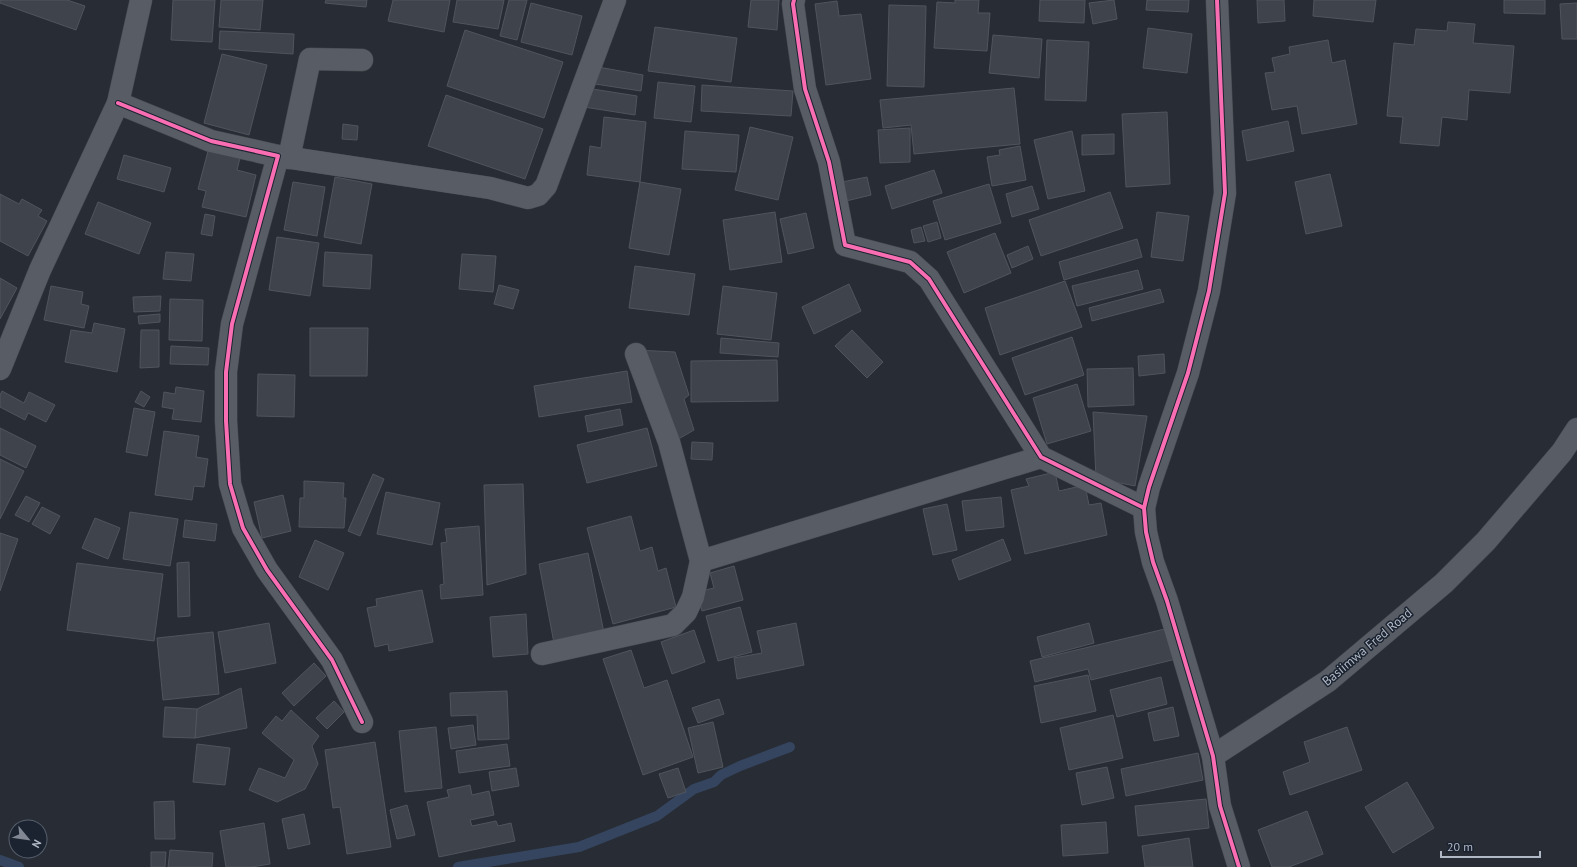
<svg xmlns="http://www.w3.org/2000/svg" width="1577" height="867" font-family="'PT Sans',sans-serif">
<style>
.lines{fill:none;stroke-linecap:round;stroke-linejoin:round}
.stream{stroke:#35455f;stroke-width:10}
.building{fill:#3f444c;stroke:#50555d}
.minor-casing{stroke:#44484e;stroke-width:23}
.minor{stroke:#585c64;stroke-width:22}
.cycleway-casing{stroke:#1b2330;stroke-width:6}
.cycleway{stroke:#f96db3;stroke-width:4}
.labels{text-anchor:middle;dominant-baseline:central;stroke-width:3;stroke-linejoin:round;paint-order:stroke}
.street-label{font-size:13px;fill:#b1b9c7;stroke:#1b2330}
</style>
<rect width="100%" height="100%" fill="#282d35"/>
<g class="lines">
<g class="stream">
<polyline points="0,860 19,867"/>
<polyline points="458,867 579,847 657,816 694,789 714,782 721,775 740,766 790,747"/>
</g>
</g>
<g class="building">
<polygon points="0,0 67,0 85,6 76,30 0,3"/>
<polygon points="173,0 215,0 212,42 171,40"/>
<polygon points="221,0 263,0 260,30 219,27"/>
<polygon points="326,0 367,0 366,7 325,3"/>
<polygon points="393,0 450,0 444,32 388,21"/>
<polygon points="457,0 504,0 498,29 453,22"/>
<polygon points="509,0 527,0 517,40 500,36"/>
<polygon points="751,0 779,0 777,30 748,27"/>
<polygon points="955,0 979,0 978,13 990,13 987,51 934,48 937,2 955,3"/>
<polygon points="1040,0 1085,0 1084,23 1039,21"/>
<polygon points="1114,0 1117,19 1093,24 1089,3"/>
<polygon points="1147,0 1189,0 1188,12 1146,10"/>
<polygon points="1257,0 1284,0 1285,21 1258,23"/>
<polygon points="1314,0 1376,0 1373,22 1313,16"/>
<polygon points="1504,0 1545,0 1545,14 1504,13"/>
<polygon points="837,1 839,16 861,14 871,79 826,85 815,4"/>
<polygon points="531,3 582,16 572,55 521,42"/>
<polygon points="1577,3 1577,39 1562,39 1560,4"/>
<polygon points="889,5 926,6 924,87 887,86"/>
<polygon points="1448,22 1475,24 1473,43 1514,46 1510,93 1469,90 1467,120 1442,117 1439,146 1400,143 1403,117 1387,116 1394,43 1414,45 1416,29 1447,31"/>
<polygon points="655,27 737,38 731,82 648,71"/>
<polygon points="1148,28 1192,34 1187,73 1143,68"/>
<polygon points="465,30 563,62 544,118 447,86"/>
<polygon points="220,31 294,34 293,54 219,49"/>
<polygon points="993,35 1042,39 1039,78 989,73"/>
<polygon points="1047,40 1089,42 1086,101 1045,100"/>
<polygon points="1328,40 1332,63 1345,60 1357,124 1302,134 1297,106 1272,110 1265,73 1275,72 1272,58 1290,54 1289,47"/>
<polygon points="222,54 267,65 249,135 204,123"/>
<polygon points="598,67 643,75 641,91 595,84"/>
<polygon points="658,82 695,86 691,122 654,118"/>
<polygon points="702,85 793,91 791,116 701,111"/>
<polygon points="586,88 637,96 635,115 584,107"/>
<polygon points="1014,88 1020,144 914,154 911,125 883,128 880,100"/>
<polygon points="446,95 543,129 525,179 428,146"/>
<polygon points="1167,112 1170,184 1126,187 1122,114"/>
<polygon points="604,117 646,122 640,182 587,175 590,146 601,148"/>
<polygon points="1288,121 1294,151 1247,161 1242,131"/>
<polygon points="343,124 358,126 357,140 342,139"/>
<polygon points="750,127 793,137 778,200 735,190"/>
<polygon points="910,128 910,162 880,163 878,130"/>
<polygon points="685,131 739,135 736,172 682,169"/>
<polygon points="1072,131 1085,191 1048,199 1034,140"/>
<polygon points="1114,134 1114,154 1082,155 1082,135"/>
<polygon points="1020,146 1026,180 992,186 987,157 1000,155 999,150"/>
<polygon points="208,151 240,158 237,170 256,175 246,217 202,207 206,191 198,189"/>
<polygon points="124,155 171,168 164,192 117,179"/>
<polygon points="934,170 942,193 892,209 885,186"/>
<polygon points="1330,174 1342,226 1306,234 1295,182"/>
<polygon points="335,177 372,184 361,244 324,237"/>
<polygon points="867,177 871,195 846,201 842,182"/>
<polygon points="293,182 325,187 317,236 284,230"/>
<polygon points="640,182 681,189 669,255 629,248"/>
<polygon points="989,184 1001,223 945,240 933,201"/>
<polygon points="1032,186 1039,209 1012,217 1006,194"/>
<polygon points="1110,192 1123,228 1041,256 1029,220"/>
<polygon points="0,194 19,204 22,199 42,210 38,216 47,221 28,256 0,241"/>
<polygon points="98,202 151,223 139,254 85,234"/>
<polygon points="775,212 782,262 730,270 723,220"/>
<polygon points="1157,212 1189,216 1183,261 1151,257"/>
<polygon points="806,213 814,248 788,254 780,219"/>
<polygon points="205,214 215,216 212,236 201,234"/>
<polygon points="937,222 941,238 928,242 923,226"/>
<polygon points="921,227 925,241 914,243 911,230"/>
<polygon points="995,233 1011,273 964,293 947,252"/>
<polygon points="277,237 319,243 310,296 269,290"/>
<polygon points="1137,239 1142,257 1064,280 1059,262"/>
<polygon points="1028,246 1033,259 1012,268 1007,255"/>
<polygon points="166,252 194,254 191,281 163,279"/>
<polygon points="325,252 372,255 370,289 323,286"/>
<polygon points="462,254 496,256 493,292 459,289"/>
<polygon points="635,266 695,274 689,315 629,308"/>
<polygon points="1138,270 1143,289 1077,306 1072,286"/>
<polygon points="0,278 17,288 0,319"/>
<polygon points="1065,281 1082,327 1000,355 985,308"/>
<polygon points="849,284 861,311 814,334 802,307"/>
<polygon points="499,285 519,290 513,309 494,304"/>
<polygon points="51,286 83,292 81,304 89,306 84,328 44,320"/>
<polygon points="723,286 777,293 771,340 717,334"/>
<polygon points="1160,289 1164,302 1092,321 1089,308"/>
<polygon points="161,296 160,311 134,312 133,297"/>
<polygon points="170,299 203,300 202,341 169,340"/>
<polygon points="160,314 160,322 139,324 138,316"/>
<polygon points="94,323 125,329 117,372 65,362 71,330 92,333"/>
<polygon points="310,328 368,328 367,376 310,376"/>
<polygon points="141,330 159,330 159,367 140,368"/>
<polygon points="852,330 883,362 867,378 835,346"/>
<polygon points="1072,337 1084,375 1025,395 1012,358"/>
<polygon points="721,338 779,343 778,357 720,353"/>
<polygon points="171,346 209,348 208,365 170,364"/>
<polygon points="637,350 675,352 689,395 684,399 694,430 675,441"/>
<polygon points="1164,354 1165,373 1139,376 1138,356"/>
<polygon points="777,360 778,401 691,402 691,361"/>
<polygon points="1133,368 1134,405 1088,407 1087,369"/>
<polygon points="627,371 632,402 539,417 534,386"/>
<polygon points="258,374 295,375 294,417 257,416"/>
<polygon points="1077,384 1091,431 1047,444 1033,398"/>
<polygon points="176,387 204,391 201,422 172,419 174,409 162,407 164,392 175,394"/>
<polygon points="2,391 24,403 29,392 55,405 46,422 28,413 25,420 0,407 0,395"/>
<polygon points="141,391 150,397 144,407 135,402"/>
<polygon points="134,408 155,412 147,456 126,452"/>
<polygon points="620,409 623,425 588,432 585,416"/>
<polygon points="1093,412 1147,416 1135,486 1096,478"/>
<polygon points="0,428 36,446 26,468 0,455"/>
<polygon points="647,428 657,466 587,483 577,445"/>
<polygon points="164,431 199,436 196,457 208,459 204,487 194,486 192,500 155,495"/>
<polygon points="692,442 713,443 712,460 691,459"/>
<polygon points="0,459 24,471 0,519"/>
<polygon points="1055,472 1059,491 1085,485 1089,505 1101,503 1107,535 1025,554 1011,490 1029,486 1026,479"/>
<polygon points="373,474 384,479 360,536 348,531"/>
<polygon points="304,481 344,483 343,498 346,498 344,528 299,527 300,498 304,498"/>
<polygon points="523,484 526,574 487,585 484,485"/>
<polygon points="386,492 440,503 432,545 377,534"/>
<polygon points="283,495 291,531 262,538 254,502"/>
<polygon points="26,496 40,503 29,522 15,515"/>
<polygon points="1001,497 1004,527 966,531 962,501"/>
<polygon points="947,504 957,550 933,555 923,509"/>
<polygon points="42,507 60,516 50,534 32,524"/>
<polygon points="130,512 178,519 170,566 123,559"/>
<polygon points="631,516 640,551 652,547 658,571 666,568 676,607 613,624 587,528"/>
<polygon points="95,518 120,528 108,559 82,548"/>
<polygon points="185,520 217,524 215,541 183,537"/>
<polygon points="479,526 483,595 441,599 440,585 444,584 441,543 447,542 445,529"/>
<polygon points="0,533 18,539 0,591"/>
<polygon points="1003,539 1011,560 959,580 952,560"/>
<polygon points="315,540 344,553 328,590 299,577"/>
<polygon points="588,553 604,633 554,643 539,564"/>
<polygon points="189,562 190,616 178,617 177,563"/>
<polygon points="77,563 163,574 154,641 67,630"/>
<polygon points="734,566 743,600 702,611 697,592 714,588 710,573"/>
<polygon points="422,590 433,642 389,651 388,644 375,647 367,608 377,606 376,599"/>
<polygon points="740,607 752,652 718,661 706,616"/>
<polygon points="526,614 528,654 493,657 490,617"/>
<polygon points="269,623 276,663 225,673 218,632"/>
<polygon points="796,623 804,665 737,679 734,658 762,653 757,631"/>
<polygon points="1089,623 1094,643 1042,657 1037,637"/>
<polygon points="1169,628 1176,659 1091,680 1088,669 1035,682 1030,661"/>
<polygon points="694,630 705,662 672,674 661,642"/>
<polygon points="213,632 219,694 163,700 157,638"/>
<polygon points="631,650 644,688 667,680 693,757 643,775 603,659"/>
<polygon points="314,663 326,676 294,706 282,693"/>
<polygon points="1088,675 1096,711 1041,723 1034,686"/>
<polygon points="1161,677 1167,704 1117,717 1110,690"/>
<polygon points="241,688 247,728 195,738 197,709"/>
<polygon points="507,691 509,739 478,740 477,715 451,716 450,693"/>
<polygon points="719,699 724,714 698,723 692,708"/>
<polygon points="334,701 344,712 327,729 316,718"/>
<polygon points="165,707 197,709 195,738 163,737"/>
<polygon points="1173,707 1179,736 1154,741 1148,713"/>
<polygon points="291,710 319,736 312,746 318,764 305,789 277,802 249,790 259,768 285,778 294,760 262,733 276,716 282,721"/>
<polygon points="1113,715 1123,758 1069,770 1060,728"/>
<polygon points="713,722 723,767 698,773 688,728"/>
<polygon points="473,725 476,745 451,749 448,728"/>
<polygon points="436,727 442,788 405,792 399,731"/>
<polygon points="1347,727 1362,770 1290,795 1283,772 1310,762 1304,742"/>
<polygon points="375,742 391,847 347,854 340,807 333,808 325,750"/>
<polygon points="197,744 230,748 225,785 193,782"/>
<polygon points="507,744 510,766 459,773 456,751"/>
<polygon points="1198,753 1203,780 1126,796 1121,769"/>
<polygon points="1107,767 1114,798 1082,805 1076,773"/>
<polygon points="516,768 519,786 492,791 489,772"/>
<polygon points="678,768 686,792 668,798 659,774"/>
<polygon points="1407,782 1434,828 1393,853 1365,807"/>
<polygon points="470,785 472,795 489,791 494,815 470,820 472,826 496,821 498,826 511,823 515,841 439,857 427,802 449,797 447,790"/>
<polygon points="1206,799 1209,828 1138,836 1135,806"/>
<polygon points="174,801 175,839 155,839 154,802"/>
<polygon points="407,805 415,835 397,839 390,810"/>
<polygon points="1307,811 1323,854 1289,867 1272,867 1258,830"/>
<polygon points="304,814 310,844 288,849 282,819"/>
<polygon points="1106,822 1108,853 1063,856 1061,825"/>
<polygon points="264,823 270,864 251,867 226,867 220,831"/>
<polygon points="1189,838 1193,867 1145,867 1142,846"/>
<polygon points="170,850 213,853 212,867 168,867"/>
<polygon points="151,852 166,852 165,867 151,867"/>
</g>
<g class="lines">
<g class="minor-casing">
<g id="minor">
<polyline points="794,0 793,4 805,89 829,162 845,245 910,262 929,279 1041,457 1144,508"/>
<polyline points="1217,0 1225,193 1209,291 1188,373 1149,487 1144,508 1146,532 1153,562 1167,601 1213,756 1220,806 1239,867"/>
<polyline points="118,103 211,141 278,156 232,324 226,372 226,421 230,484 243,528 267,570 332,660 362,722"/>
<polyline points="278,156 490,188 528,198 538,195 546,186 615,0"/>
<polyline points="289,158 310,59 362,60"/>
<polyline points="0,369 40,270 118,103 141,0"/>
<polyline points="701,561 1041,457"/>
<polyline points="542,654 673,625 686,612 693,597 701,561 669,442 636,354"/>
<polyline points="1213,756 1328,681 1444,583 1486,541 1562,452 1577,429"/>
</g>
</g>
<use href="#minor" class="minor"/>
<g class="cycleway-casing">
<g id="cycleway">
<polyline points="794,0 793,4 805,89 829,162 845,245 910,262 929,279 1041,457 1144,508"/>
<polyline points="1217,0 1225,193 1209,291 1188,373 1149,487 1144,508 1146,532 1153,562 1167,601 1213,756 1220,806 1239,867"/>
<polyline points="118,103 211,141 278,156 232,324 226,372 226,421 230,484 243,528 267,570 332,660 362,722"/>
</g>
</g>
<use href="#cycleway" class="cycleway"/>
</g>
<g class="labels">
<g class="street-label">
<text transform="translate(1367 647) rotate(-40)">Basiimwa Fred Road</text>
</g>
</g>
<g transform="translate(28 839) rotate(119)"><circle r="19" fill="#1b2330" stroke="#575f6c"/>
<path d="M0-3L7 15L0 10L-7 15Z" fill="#818894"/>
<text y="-6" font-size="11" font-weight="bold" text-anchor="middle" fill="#b1b9c7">N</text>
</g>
<path d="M1441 851v6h99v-6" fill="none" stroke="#b1b9c7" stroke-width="2"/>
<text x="1447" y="851" font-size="12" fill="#b1b9c7" stroke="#1b2330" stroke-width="3" paint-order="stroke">20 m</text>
</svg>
